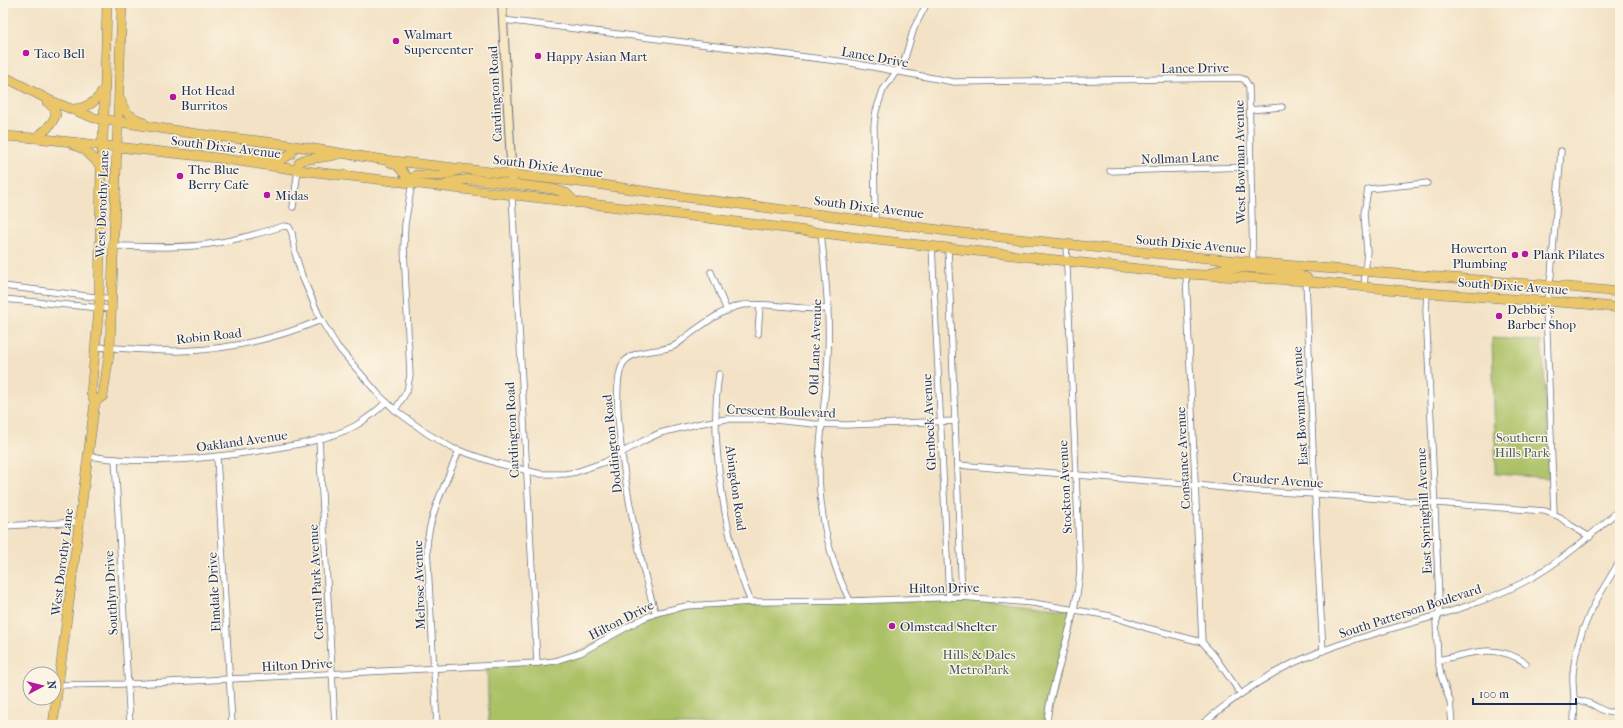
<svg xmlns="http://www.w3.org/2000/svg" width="1623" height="728" font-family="'IM FELL French Canon',serif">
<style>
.green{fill:#abc166;stroke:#637862}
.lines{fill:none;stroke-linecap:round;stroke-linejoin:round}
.street-casing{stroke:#676e82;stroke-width:7}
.secondary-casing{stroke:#676e82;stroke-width:10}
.primary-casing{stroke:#676e82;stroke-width:10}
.street{stroke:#fff;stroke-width:5.5}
.secondary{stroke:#f7e8c3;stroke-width:8}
.primary{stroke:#ebc669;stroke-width:9}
.poi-dot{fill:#b5179e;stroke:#fcf5e5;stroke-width:1.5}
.labels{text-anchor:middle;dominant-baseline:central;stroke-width:3;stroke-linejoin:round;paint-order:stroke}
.poi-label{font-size:13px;fill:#1b2f5e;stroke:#fcf5e5;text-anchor:start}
.street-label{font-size:13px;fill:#1b2f5e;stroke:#fcf5e5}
.park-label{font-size:13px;fill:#465b60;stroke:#fcf5e5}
</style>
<rect width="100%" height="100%" fill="#fcf5e5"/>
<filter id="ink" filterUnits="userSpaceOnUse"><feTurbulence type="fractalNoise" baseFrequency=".025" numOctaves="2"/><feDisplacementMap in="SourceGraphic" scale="8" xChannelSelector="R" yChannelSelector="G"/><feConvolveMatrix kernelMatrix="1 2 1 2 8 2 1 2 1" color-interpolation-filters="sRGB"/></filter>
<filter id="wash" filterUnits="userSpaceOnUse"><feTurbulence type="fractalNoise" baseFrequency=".012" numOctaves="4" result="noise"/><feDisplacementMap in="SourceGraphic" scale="16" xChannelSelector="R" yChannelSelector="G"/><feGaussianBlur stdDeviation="0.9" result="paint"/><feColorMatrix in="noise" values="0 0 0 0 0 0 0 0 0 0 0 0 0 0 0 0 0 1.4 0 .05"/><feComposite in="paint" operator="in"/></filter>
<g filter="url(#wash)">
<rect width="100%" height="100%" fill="#f3e2c5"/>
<g class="green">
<polygon points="1492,338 1541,341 1544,370 1550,478 1496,474"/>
<polygon points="962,597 1074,610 1047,725 489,725 487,666 567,658 642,619 686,606"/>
</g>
</g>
<g filter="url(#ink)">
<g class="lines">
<g class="street-casing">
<g id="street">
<polyline points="503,20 846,62 954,82 1240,78 1245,80 1249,87 1253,264"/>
<polyline points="1250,110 1282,107"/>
<polyline points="1110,171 1251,167"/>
<polyline points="512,195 537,663"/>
<polyline points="293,207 298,170"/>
<polyline points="875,221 874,125 876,111 883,90 904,61 914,28 927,3"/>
<path d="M821,232C825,273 830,313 828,354C827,391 820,428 819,466C819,513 829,559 850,601"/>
<polyline points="932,245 949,598"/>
<path d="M114,246C145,246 178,249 209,244C235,241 260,233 284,226L289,227L292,233L295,253L302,276L321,320L337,346L379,395L395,410L428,434L452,448L496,463L541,474H565L576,472L605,462L643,441L660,433L697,424L726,419H765L814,424L846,425L956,421"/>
<polyline points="948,247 962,597"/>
<polyline points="711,272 727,311"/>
<polyline points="1186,274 1202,642"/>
<polyline points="1306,281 1317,544 1323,651"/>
<polyline points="3,286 112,299"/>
<polyline points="1364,287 1367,251 1364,214 1368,189 1427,183"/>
<polyline points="1427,293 1426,310 1439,598 1439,615 1436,622 1438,660 1441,676 1450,701 1452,725"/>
<polyline points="3,299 112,309"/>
<polyline points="758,334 760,305"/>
<path d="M96,347C123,348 151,351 178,351C228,350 275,339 321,320"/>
<path d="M719,374C709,439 725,542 751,602"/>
<polyline points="395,410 407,391 410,375 404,247 405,224 412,183"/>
<polyline points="319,439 335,725"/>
<path d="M89,456C145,465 203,459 258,451C290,446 326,441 355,426C367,419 376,412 386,402"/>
<polyline points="217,457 232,725"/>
<polyline points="115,459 130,725"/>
<polyline points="958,465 1186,484 1255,491 1315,494 1545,511 1560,517 1570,525 1590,537"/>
<polyline points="1554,513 1546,307 1551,275 1561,151"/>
<polyline points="3,526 80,522"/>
<path d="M656,613C642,578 601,387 625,361C638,348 658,353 674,346C678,344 682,340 686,337C699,327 722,310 738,306C751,303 767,305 780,306C796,308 812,309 828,309"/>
<path d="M1438,660C1471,654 1496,642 1526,663"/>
<polyline points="55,685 128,684 230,679 537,663 555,661 580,653 642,619 656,613 686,606 751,602 850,601 962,597 1033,603 1111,616 1147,628 1202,642 1213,654 1241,694"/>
<path d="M1575,699C1581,701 1586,702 1591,704C1602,709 1610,718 1620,707"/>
<path d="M437,725L427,547C429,512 447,482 459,450"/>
<path d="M1047,725C1048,701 1056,679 1062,656C1070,627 1078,599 1080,569L1066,244"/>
<path d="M1201,725C1233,698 1266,674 1305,658C1376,627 1455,618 1524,582C1560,563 1590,536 1620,509"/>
<path d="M1573,725C1577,707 1572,691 1573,673C1576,631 1598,596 1620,561"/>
</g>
</g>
<g class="secondary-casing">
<polyline id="secondary" points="502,3 512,180"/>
</g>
<g class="primary-casing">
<g id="primary">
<polyline points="3,76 51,101 94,118 198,134 276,143 385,160 596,184 677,196 955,232 1129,251 1308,267 1558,286 1620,292"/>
<path d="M121,100C124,115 132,116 144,123"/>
<path d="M73,109C88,108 96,102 104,89"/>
<polyline points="3,136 35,138 218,158 298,170 668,213 876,240 1066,261 1186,274 1306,281 1427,293 1585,304 1620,308"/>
<path d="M35,138C45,131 51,126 56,115L54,108L47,102"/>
<polyline points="74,145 85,150 101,166"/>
<polyline points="245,157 280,160 291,154 294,146"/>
<polyline points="390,162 398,166 412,183"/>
<polyline points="298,170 299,163 303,160 336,155"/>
<polyline points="412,183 414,177 416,175 441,176 459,170"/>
<polyline points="443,186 455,181 472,179 553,189 566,193 576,203"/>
<path d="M1208,274C1214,272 1220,269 1226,268C1250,267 1285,269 1307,278"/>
<polyline points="95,402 103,396 110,348 122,3"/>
<polyline points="53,725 95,402 91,393 99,308 101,166 104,119 107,3"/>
</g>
</g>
<use href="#street" class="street"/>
<use href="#secondary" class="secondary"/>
<use href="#primary" class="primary"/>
</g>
</g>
<g class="poi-dot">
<circle cx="396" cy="41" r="4"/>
<circle cx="26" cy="53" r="4"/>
<circle cx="538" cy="56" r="4"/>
<circle cx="173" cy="97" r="4"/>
<circle cx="180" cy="176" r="4"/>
<circle cx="267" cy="195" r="4"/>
<circle cx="1525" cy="254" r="4"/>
<circle cx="1515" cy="255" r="4"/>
<circle cx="1499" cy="316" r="4"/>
<circle cx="892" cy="626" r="4"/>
</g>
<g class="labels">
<g class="poi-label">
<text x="404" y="34">Walmart<tspan x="404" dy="15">Supercenter</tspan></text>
<text x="34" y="53">Taco Bell</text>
<text x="546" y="56">Happy Asian Mart</text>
<text x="181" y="90">Hot Head<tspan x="181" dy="15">Burritos</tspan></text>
<text x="188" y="169">The Blue<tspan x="188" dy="15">Berry Cafe</tspan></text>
<text x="275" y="195">Midas</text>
<text x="1507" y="248" text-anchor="end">Howerton<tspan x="1507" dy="15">Plumbing</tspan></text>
<text x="1533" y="254">Plank Pilates</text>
<text x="1507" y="309">Debbie's<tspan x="1507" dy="15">Barber Shop</tspan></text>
<text x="900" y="626">Olmstead Shelter</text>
</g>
<g class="street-label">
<text transform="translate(875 57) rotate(10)">Lance Drive</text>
<text transform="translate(1195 68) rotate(-1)">Lance Drive</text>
<text transform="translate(495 94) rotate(-93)">Cardington Road</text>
<text transform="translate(226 147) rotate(7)">South Dixie Avenue</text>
<text transform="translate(1180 158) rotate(-2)">Nollman Lane</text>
<text transform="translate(1240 162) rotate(-91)">West Bowman Avenue</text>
<text transform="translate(548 166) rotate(7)">South Dixie Avenue</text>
<text transform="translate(102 204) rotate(-88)">West Dorothy Lane</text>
<text transform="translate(869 207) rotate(7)">South Dixie Avenue</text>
<text transform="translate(1191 244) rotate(5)">South Dixie Avenue</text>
<text transform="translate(1513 286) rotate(4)">South Dixie Avenue</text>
<text transform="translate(209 336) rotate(-6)">Robin Road</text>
<text transform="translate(815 347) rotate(-88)">Old Lane Avenue</text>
<text transform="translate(1300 406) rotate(-93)">East Bowman Avenue</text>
<text transform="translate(781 411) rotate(2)">Crescent Boulevard</text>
<text transform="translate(929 422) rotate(-93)">Glenbeck Avenue</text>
<text transform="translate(512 430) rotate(-93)">Cardington Road</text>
<text transform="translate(242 441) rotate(-8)">Oakland Avenue</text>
<text transform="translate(612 444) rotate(-96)">Doddington Road</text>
<text transform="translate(1183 458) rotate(-93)">Constance Avenue</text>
<text transform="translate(1278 480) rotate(4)">Crauder Avenue</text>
<text transform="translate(1065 487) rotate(-93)">Stockton Avenue</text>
<text transform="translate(736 488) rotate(82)">Abingdon Road</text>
<text transform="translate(1424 511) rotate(-93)">East Springhill Avenue</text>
<text transform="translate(62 562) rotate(-83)">West Dorothy Lane</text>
<text transform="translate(316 582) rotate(-93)">Central Park Avenue</text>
<text transform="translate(419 585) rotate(-92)">Melrose Avenue</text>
<text transform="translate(944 588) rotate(-1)">Hilton Drive</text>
<text transform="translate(214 592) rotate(-93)">Elmdale Drive</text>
<text transform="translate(111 593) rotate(-93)">Southlyn Drive</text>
<text transform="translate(1410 611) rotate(-18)">South Patterson Boulevard</text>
<text transform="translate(621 620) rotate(-27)">Hilton Drive</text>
<text transform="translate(297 665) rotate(-3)">Hilton Drive</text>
</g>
<g class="park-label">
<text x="1522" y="437">Southern<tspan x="1522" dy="15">Hills Park</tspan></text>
<text x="979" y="654">Hills &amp; Dales<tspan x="979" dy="15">MetroPark</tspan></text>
</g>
</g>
<rect width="1623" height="728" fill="none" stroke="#fcf5e5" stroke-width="16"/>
<g transform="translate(42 686) rotate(83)"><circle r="19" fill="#fcf5e5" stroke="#a2a6af"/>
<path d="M0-3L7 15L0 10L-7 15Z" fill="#b5179e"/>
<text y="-6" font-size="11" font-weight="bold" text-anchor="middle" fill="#1b2f5e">N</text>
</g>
<path d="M1473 698v6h103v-6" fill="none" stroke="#1b2f5e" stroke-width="2"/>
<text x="1479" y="698" font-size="12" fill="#1b2f5e" stroke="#fcf5e5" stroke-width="3" paint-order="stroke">100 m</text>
</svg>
